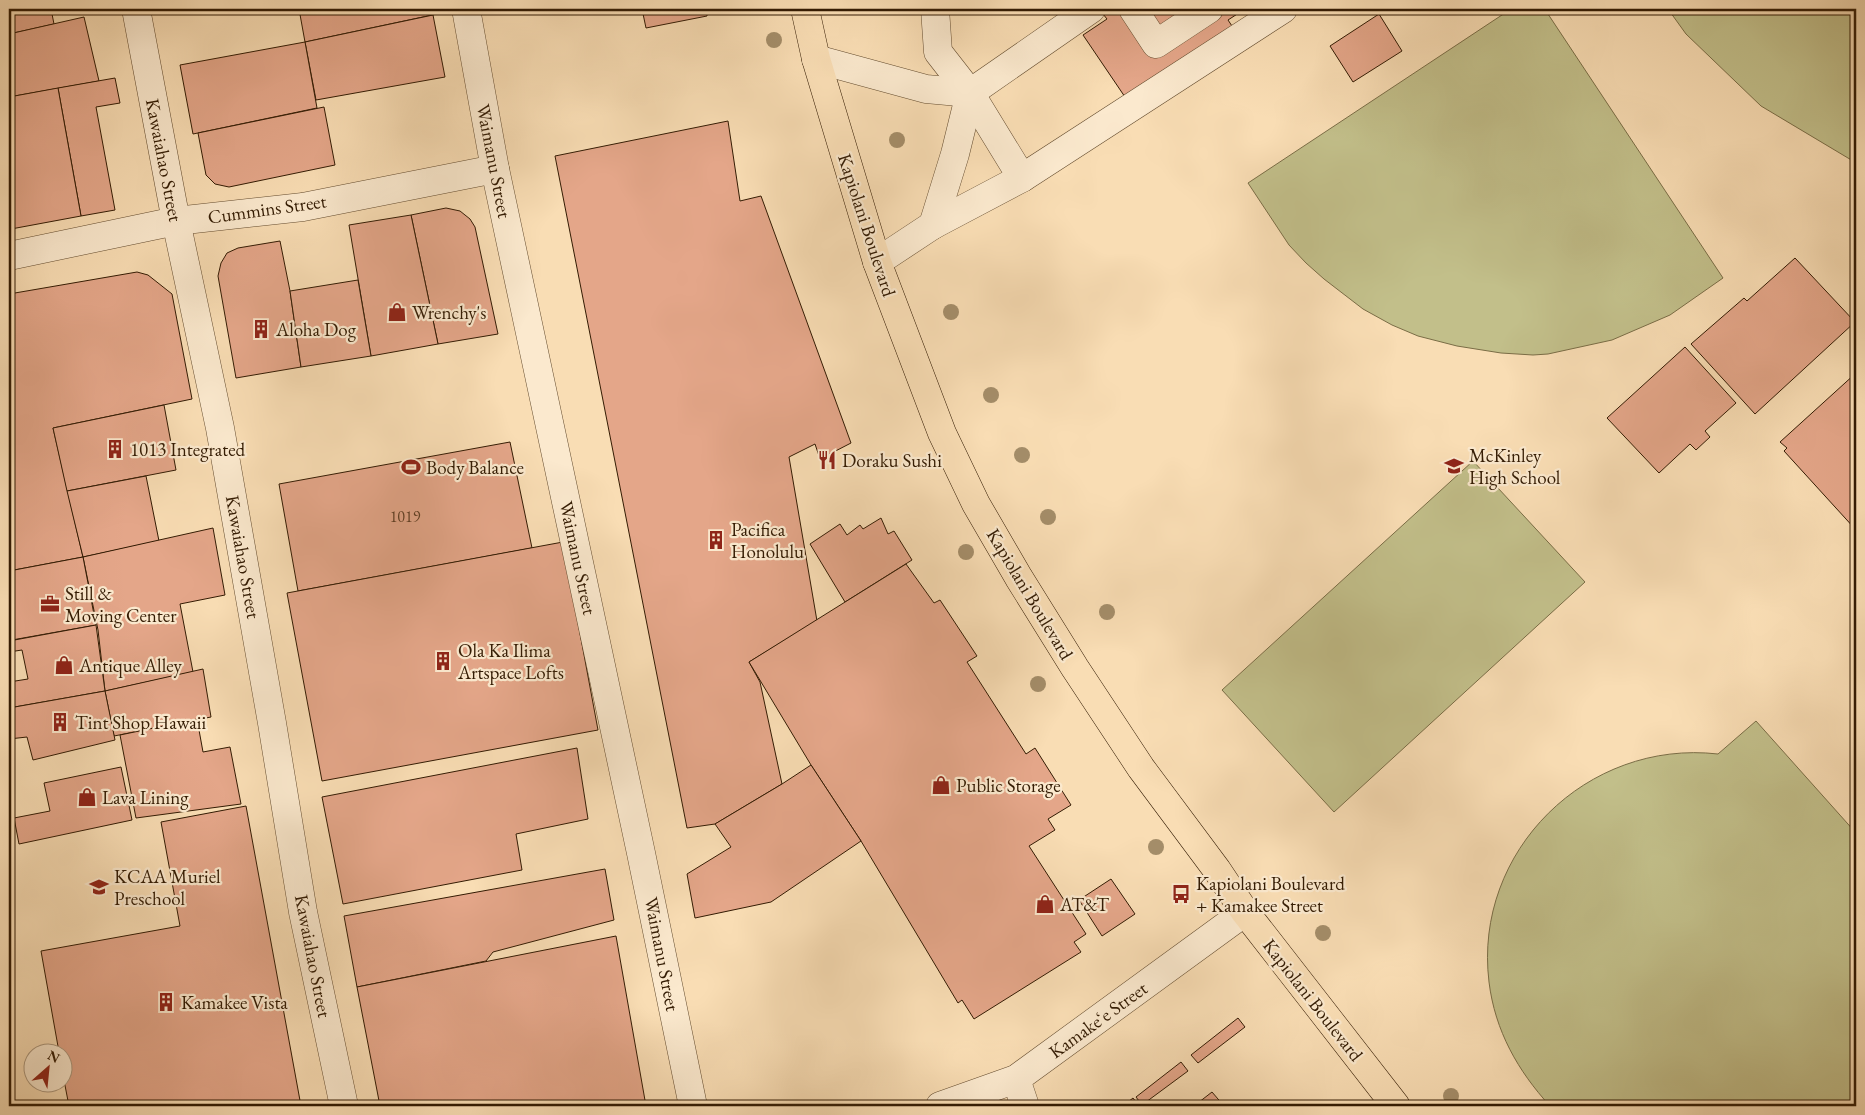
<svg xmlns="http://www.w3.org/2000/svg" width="1865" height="1115" font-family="'EB Garamond',serif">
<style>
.green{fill:#c2bf8a;stroke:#7a6d46}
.building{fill:#e4a689;stroke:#331b03}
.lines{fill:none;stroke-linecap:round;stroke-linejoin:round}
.minor-casing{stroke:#644c2f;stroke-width:29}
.major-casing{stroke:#331b03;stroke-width:29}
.minor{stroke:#fbe9ce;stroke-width:28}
.major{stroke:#f9ddb4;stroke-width:28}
.tree{fill:#a48d69}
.labels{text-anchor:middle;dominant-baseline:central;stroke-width:4.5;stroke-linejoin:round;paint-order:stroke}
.number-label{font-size:16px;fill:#5f3e24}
.street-label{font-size:19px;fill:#331b03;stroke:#fbe9ce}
.poi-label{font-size:19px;fill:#331b03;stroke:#fbe9ce;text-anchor:start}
</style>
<rect width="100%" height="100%" fill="#f9ddb4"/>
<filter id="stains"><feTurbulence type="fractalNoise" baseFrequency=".004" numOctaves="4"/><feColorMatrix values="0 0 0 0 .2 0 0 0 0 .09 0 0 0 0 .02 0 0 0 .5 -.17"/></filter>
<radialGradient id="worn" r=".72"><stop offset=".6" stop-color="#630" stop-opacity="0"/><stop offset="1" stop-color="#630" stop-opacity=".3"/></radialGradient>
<g class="green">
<polygon points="1511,9 1537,9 1546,11 1723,278 1670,315 1612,340 1548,354 1533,355 1501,353 1457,346 1418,336 1392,325 1363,309 1324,279 1306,263 1289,245 1248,183"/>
<polygon points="1668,9 1856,9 1856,161 1853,161 1761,106 1686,34"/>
<polygon points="1473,461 1585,582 1334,812 1222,690"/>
<path d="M1756,721L1856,833V1106H1550C1518,1071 1495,1031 1489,982C1473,851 1587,739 1718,754Z"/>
</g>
<g class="building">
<polygon points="9,9 51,9 54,24 9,34"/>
<polygon points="299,9 437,9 437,14 305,42"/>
<polygon points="642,9 727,9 707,13 707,16 646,28"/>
<polygon points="1099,9 1245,9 1228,20 1232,26 1125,97 1083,35 1107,19"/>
<polygon points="1379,14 1402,51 1353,82 1330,46"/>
<polygon points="433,15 445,77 316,100 305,42"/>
<polygon points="84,17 99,81 9,97 9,34"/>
<polygon points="305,42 317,108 193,134 180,65"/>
<polygon points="115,78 120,103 96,107 115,210 81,216 58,88"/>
<polygon points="58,88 81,216 11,229 9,215 9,97"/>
<polygon points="324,107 335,165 229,187 215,184 206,175 198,133"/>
<polygon points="728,121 740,201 761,196 851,443 820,459 815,444 789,457 817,621 749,662 760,682 782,784 715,824 687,828 555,156"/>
<polygon points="446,208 460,211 470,219 475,227 498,334 438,344 411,215"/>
<polygon points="411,215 438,344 371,356 349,225"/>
<polygon points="280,241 290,291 301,367 236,378 218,276 221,263 227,253 238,248"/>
<polygon points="1795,258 1855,322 1755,414 1691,344 1744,298 1747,301"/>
<polygon points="137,272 148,275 172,294 192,399 53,428 83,557 9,571 9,294"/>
<polygon points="358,280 371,356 301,367 290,291"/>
<polygon points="1685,347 1736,403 1705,431 1710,437 1696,450 1690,444 1659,473 1607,418"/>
<polygon points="1856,373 1856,530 1784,451 1787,448 1780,442"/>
<polygon points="164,405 176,470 67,491 53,428"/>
<polygon points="510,442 532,548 298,591 279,484"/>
<polygon points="146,476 159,541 83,557 67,491"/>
<polygon points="881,518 888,534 894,531 912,560 845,602 810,544 840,524 847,535 860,525 863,529"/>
<polygon points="213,528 225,595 180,604 193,672 105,691 98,630 83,557"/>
<polygon points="563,542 598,730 322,781 287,593"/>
<polygon points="83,557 96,625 12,640 9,621 9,571"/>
<polygon points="906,564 934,603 940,600 977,656 967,662 1026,754 1035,748 1071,805 1048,819 1055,830 1029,846 1086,934 1074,942 1081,952 974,1019 962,1000 958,1003 861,841 811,765 749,662"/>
<polygon points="96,625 105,691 9,708 9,682 28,679 22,650 9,652 9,641"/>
<polygon points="203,669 211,717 114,736 105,691"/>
<polygon points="105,691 115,740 33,760 27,737 9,739 9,708"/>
<polygon points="197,719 203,752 230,747 241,804 136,818 120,735"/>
<polygon points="577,748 588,819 516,834 522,870 343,904 322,797"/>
<polygon points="811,765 861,841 771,902 695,918 687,874 731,847 715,824 782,784"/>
<polygon points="121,767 132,820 19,844 14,818 50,811 44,783"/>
<polygon points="246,806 301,1106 69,1106 62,1070 62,1052 59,1052 41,951 180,926 161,822"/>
<polygon points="605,869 614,920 493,952 486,961 357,987 344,916"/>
<polygon points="1111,879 1135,914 1102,936 1079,900"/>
<polygon points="616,936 646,1106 380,1106 357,987"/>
<polygon points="1238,1018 1245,1027 1198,1063 1191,1055"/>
<polygon points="1181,1062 1188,1071 1142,1105 1136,1097"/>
<polygon points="1212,1092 1224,1106 1194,1106"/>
<polygon points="1133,1098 1139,1106 1123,1106"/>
</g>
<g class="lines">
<g class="minor-casing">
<g id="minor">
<polyline points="136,9 176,221 220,428 272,723 303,912 344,1106"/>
<polyline points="466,9 495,169 641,853 693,1106"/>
<polyline points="935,9 938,52 970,93 1022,178"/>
<polyline points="1133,9 1156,44 1209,9"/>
<polyline points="816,59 926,89 970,93 1091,9"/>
<polyline points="933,225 955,154 970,93"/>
<polyline points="9,256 176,221 303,207 495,169"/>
<polyline points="877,262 933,225 1022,178 1283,9"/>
<polyline points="1016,1079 1025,1106"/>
<polyline points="940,1106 1016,1079 1245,912"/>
</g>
</g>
<g class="major-casing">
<polyline id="major" points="805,9 816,59 877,262 942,433 976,504 1019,578 1075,668 1141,768 1217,870 1245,912 1396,1106"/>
</g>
<use href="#minor" class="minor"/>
<use href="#major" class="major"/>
</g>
<g class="tree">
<circle cx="774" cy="40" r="8"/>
<circle cx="897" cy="140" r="8"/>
<circle cx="951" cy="312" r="8"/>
<circle cx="991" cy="395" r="8"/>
<circle cx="1022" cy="455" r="8"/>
<circle cx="1048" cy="517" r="8"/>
<circle cx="966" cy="552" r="8"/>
<circle cx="1107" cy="612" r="8"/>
<circle cx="1038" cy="684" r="8"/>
<circle cx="1156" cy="847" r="8"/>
<circle cx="1323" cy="933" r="8"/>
<circle cx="1451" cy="1096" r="8"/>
</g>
<defs>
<g id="shop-bare" transform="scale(1.5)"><path d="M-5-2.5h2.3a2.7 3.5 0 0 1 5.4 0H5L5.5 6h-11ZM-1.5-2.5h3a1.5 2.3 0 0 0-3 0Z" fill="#8f2418" stroke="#fbe9ce" stroke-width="2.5" paint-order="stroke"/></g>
<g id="building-bare" transform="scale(1.5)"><path d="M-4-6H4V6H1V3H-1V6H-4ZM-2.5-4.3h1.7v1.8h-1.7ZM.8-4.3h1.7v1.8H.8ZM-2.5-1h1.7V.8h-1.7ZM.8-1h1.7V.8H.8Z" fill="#8f2418" stroke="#fbe9ce" stroke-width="2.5" paint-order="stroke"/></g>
<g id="restaurant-bare" transform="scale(1.5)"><path d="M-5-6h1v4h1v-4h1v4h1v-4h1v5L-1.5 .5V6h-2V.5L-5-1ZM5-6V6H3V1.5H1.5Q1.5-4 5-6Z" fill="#8f2418" stroke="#fbe9ce" stroke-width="2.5" paint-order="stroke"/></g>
<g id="school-bare" transform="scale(1.5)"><path d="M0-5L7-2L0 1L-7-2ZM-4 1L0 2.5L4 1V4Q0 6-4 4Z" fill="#8f2418" stroke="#fbe9ce" stroke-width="2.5" paint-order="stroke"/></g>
<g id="stadium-bare" transform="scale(1.5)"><path d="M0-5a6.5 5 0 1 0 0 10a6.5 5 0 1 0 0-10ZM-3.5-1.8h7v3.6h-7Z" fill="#8f2418" stroke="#fbe9ce" stroke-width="2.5" paint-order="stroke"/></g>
<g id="office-bare" transform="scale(1.5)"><path d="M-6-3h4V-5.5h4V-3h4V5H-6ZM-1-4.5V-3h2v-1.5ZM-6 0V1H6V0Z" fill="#8f2418" stroke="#fbe9ce" stroke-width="2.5" paint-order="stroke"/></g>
<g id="bus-bare" transform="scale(1.5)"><path d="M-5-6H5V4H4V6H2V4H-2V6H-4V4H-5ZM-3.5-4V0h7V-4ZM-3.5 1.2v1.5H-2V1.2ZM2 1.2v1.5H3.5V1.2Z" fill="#8f2418" stroke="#fbe9ce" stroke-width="2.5" paint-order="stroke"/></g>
</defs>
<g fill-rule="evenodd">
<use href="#shop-bare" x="397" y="312"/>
<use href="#building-bare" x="261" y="329"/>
<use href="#building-bare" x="115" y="449"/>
<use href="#restaurant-bare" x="827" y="460"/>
<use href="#school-bare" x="1454" y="466"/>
<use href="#stadium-bare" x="411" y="467"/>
<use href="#building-bare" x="716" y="540"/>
<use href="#office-bare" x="50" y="604"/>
<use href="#building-bare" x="443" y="661"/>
<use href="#shop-bare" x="64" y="665"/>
<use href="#building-bare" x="60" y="722"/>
<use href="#shop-bare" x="941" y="785"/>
<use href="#shop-bare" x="87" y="797"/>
<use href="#school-bare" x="99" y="887"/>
<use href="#bus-bare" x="1181" y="894"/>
<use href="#shop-bare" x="1045" y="904"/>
<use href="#building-bare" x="166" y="1002"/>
</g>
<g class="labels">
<g class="number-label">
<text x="405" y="516">1019</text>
</g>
<g class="street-label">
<text transform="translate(164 160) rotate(79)">Kawaiahao Street</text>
<text transform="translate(494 161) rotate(79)">Waimanu Street</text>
<text transform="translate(267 209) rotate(-8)">Cummins Street</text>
<text transform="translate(867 225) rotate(72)">Kapiolani Boulevard</text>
<text transform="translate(243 557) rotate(80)">Kawaiahao Street</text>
<text transform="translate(578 558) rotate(78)">Waimanu Street</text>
<text transform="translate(1030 594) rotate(59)">Kapiolani Boulevard</text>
<text transform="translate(662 954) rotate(79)">Waimanu Street</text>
<text transform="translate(313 956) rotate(79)">Kawaiahao Street</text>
<text transform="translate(1313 1000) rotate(52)">Kapiolani Boulevard</text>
<text transform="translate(1098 1020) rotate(-36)">Kamakeʻe Street</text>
</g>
<g class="poi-label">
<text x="412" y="312">Wrenchy's</text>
<text x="276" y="329">Aloha Dog</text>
<text x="130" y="449">1013 Integrated</text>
<text x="1469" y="455">McKinley<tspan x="1469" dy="22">High School</tspan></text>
<text x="842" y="460">Doraku Sushi</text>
<text x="426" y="467">Body Balance</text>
<text x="731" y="529">Pacifica<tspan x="731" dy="22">Honolulu</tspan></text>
<text x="65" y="593">Still &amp;<tspan x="65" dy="22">Moving Center</tspan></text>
<text x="458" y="650">Ola Ka Ilima<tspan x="458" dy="22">Artspace Lofts</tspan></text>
<text x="79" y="665">Antique Alley</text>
<text x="75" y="722">Tint Shop Hawaii</text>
<text x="956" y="785">Public Storage</text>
<text x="102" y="797">Lava Lining</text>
<text x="114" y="876">KCAA Muriel<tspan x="114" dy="22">Preschool</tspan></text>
<text x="1196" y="883">Kapiolani Boulevard<tspan x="1196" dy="22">+ Kamakee Street</tspan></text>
<text x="1060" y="904">AT&amp;T</text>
<text x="181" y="1002">Kamakee Vista</text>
</g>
</g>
<rect width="1865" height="1115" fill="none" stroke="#f9ddb4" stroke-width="30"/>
<rect x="10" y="10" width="1845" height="1095" fill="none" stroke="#331b03" stroke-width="2.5"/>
<rect x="15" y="15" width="1835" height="1085" fill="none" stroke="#331b03"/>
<g transform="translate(48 1068) rotate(27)"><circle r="24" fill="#fbe9ce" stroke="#ab977d"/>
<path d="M0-4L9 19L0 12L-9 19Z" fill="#8f2418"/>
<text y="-8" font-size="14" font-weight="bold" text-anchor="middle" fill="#331b03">N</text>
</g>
<rect width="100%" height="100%" filter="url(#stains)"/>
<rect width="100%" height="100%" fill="url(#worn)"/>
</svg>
